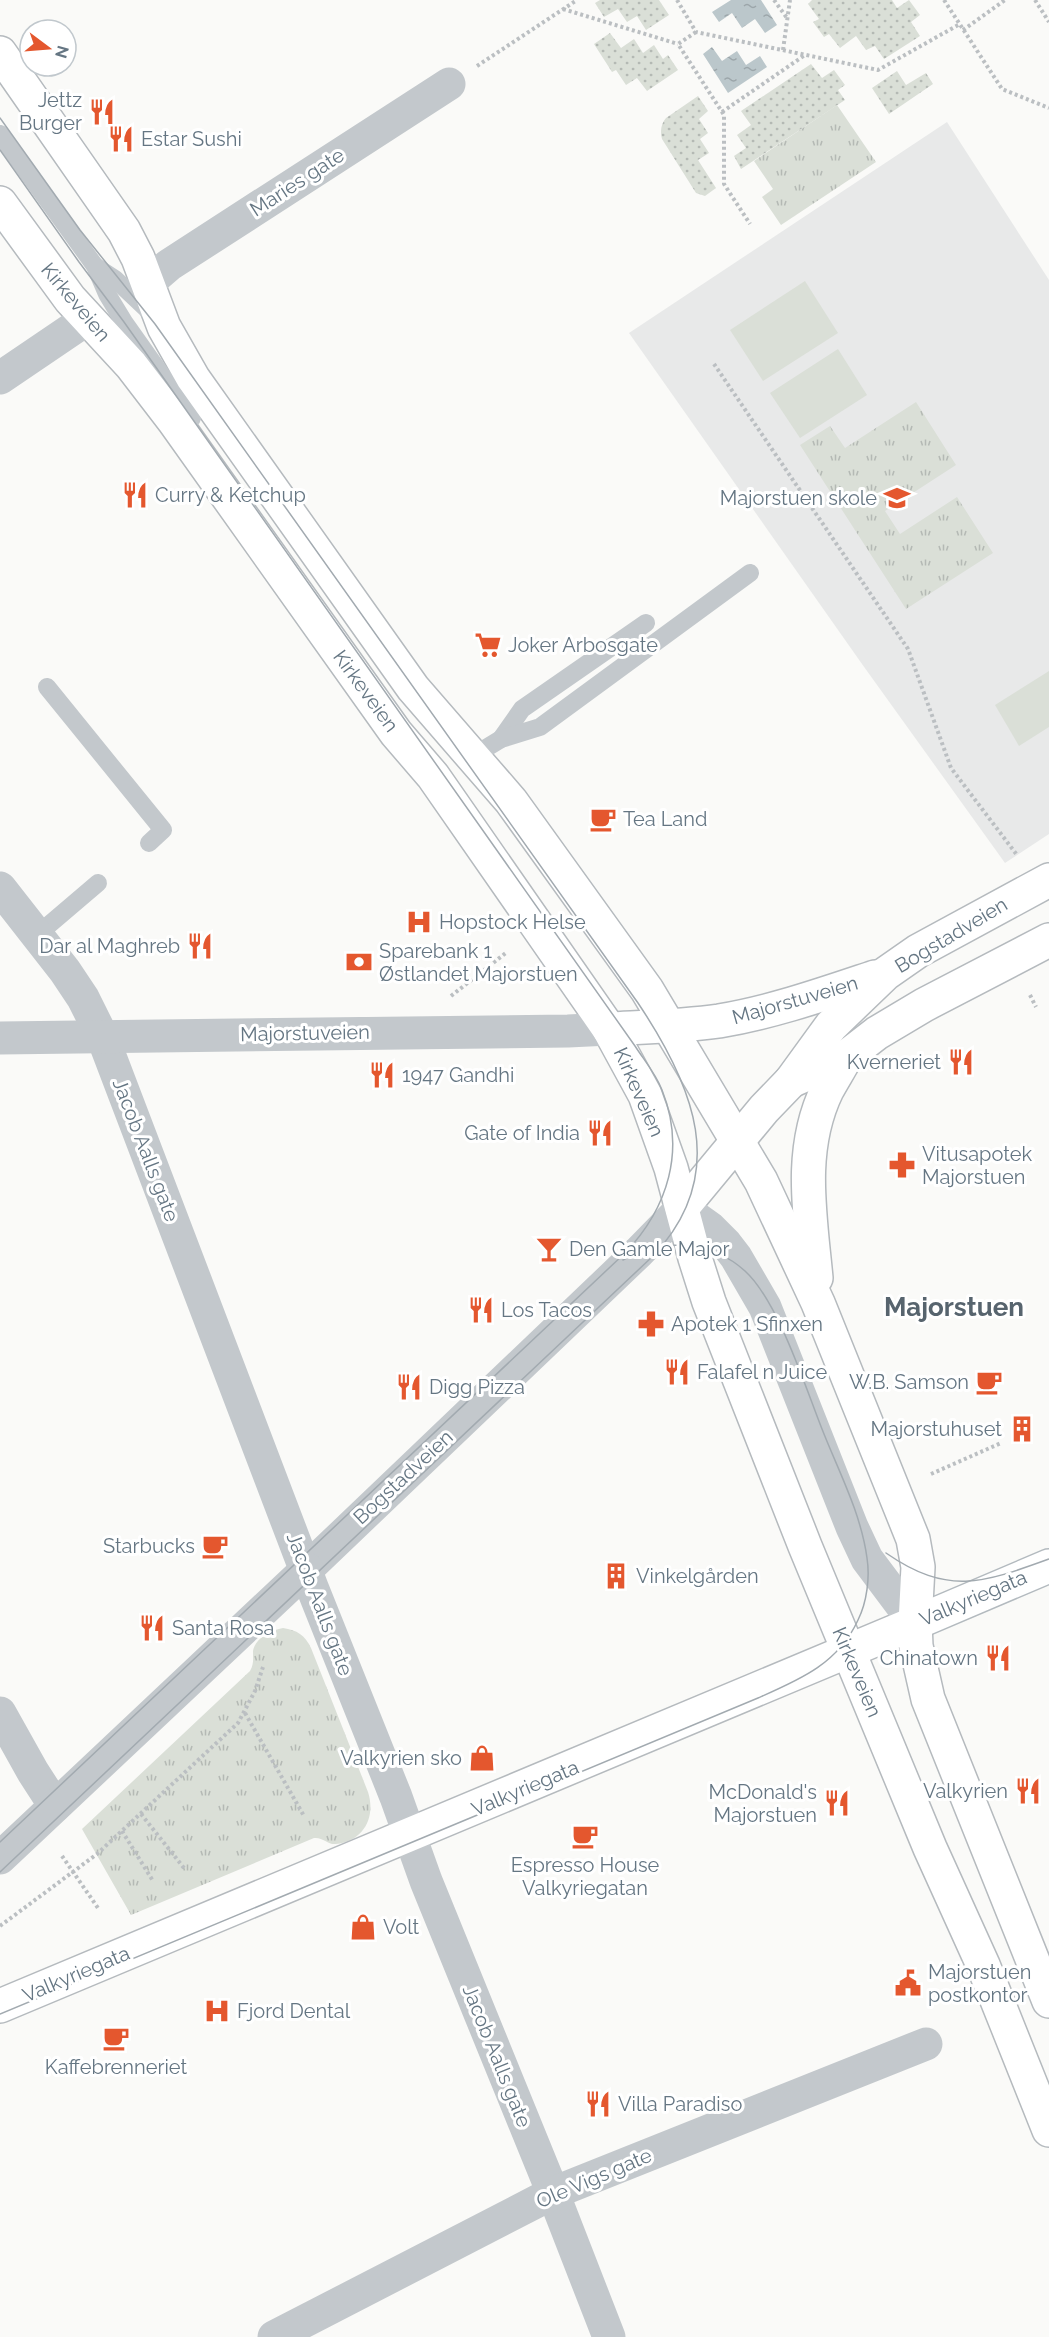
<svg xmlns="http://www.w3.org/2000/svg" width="1049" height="2337" font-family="Raleway,sans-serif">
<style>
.built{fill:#e8e9e9}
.grass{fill:url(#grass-dots)}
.park{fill:url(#park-tufts)}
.pitch{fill:#dadfd7}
.water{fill:url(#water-ripples)}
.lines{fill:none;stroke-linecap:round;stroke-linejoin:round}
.secondary-casing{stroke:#b3babf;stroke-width:36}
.primary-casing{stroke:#b5babe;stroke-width:36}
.path{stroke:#bbbfc2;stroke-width:4;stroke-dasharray:3 3;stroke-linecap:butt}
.service{stroke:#c3c8cc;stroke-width:18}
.minor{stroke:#c3c8cc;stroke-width:33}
.tertiary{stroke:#c3c8cc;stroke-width:33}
.secondary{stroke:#fff;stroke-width:33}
.primary{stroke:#fff;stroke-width:33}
.tram{stroke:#a2aab0;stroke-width:1.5}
.labels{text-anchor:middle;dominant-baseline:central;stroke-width:6;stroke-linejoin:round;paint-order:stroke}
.poi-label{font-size:20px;fill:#657683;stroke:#fff;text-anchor:start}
.street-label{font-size:20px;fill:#657683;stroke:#fff}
.district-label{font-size:26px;font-weight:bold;fill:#57646e;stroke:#fff}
</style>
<defs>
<pattern id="grass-dots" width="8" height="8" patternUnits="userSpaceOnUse" patternTransform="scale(1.5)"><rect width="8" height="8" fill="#dadfd7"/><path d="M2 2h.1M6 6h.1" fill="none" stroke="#b4b9b4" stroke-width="1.8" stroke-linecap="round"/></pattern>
<pattern id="park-tufts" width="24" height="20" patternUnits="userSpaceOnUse" patternTransform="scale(1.5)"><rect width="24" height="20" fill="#dadfd7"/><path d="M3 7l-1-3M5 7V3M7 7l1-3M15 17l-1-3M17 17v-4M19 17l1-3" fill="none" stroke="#b4b9b4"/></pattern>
<pattern id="water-ripples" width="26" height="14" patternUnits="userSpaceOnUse" patternTransform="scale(1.5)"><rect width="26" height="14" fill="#bbc7cb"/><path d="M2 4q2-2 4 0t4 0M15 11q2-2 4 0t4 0" fill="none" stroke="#9ca6aa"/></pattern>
</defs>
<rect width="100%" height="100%" fill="#fafaf8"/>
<polygon class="built" points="947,122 1049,280 1049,834 1005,863 862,664 629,333"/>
<g class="grass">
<polygon points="600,0 659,0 669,15 646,30 637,16 627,22 618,9 604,17 595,3"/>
<polygon points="812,0 892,0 897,8 909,0 920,15 911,22 920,36 884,59 875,46 866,50 856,36 840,48 829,34 824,37 813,22 819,19 808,4"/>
<polygon points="610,33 621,48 634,39 643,53 654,45 663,59 668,55 678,70 647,91 637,78 626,85 616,70 612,72 594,44"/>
<polygon points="811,64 822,78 834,70 845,85 838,90 845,100 741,169 734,156 746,148 737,135 751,125 741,111"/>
<polygon points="897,71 906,85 926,73 933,84 889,114 872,88"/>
<path d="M698,96L708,111L699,119L708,133L700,139L709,153L698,160L716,188L705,196L696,193L662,139C660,131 661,124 666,118Z"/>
</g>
<g class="park">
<polygon points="837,105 876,162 781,225 762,197 773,189 754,161"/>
<polygon points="916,402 956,465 885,511 900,534 957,497 993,553 906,609 800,445 830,426 845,448"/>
<path d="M283,1628C297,1630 305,1635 311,1648L368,1792C376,1817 364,1841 336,1844C328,1845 323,1837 314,1838L131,1915L82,1829L250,1671C254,1664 253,1659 253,1651C255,1638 271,1630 283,1628Z"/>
</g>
<g class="pitch">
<polygon points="805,281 838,333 763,381 730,330"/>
<polygon points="838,349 867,395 800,438 770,393"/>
<polygon points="1049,671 1049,727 1019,746 995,705"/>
</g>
<g class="water">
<polygon points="731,0 761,0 777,25 765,33 755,19 742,28 732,13 719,22 712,12"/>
<polygon points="712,47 722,61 737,51 746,65 760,56 767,67 728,93 703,54"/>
</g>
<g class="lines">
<g class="secondary-casing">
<polyline id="secondary" points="915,1623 1049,1566"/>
</g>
<g class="primary-casing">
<g id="primary">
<polyline points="0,53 124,231 138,258 164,327 193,378 413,688 511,801 647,990 761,1181 818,1303 913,1539 918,1567 915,1623 916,1646 928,1699 1049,2001"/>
<polyline points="0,203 70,299 131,365 174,421 396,733 433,776 609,1029 645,1095 671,1168 695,1258 709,1302 805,1546 930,1848 983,1965 1049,2130"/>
<path d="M609,1029C646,1027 683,1026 719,1021C773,1012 824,994 875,977"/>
<polyline points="791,1081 846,1057 877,1033 924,1005 1049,940"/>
<polyline points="682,1208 764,1109 791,1081 831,1026 885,974 918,951 1049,880"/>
<path d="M816,1278C810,1214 798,1150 827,1090C833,1079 840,1068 846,1057"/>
<polyline points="0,2006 915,1623"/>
</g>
</g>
<g class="path">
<polyline points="677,0 696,32 878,70 960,24"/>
<polyline points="774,0 787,18"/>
<polyline points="944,0 1002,89 1049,108"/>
<polyline points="1035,0 1049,22"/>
<polyline points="563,9 678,44"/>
<polyline points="963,30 1005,0"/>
<polyline points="696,32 678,44 724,115 724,184 750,224"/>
<polyline points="783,50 790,0"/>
<polyline points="477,66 577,0"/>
<polyline points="722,112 805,55"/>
<polyline points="714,364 908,649 951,768 1017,855"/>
<polyline points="1030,995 1036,1007"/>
<polyline points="451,996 507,952"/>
<polyline points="931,1474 1001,1443"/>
<polyline points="245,1713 304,1816"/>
<polyline points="141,1814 184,1868"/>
<polyline points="122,1831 153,1881"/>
<polyline points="62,1856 98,1908"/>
<polyline points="0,1926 97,1854 238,1723 255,1691 263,1667"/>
</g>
<g class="service">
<polyline points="0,134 95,266 107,294 124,322 192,418"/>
<polyline points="95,266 115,279 152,314"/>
<polyline points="47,687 163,830 149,843"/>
<polyline points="501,739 522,709 646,623"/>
<polyline points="473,756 501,739 540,727 750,573"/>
<polyline points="37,935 98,883"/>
</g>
<g class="minor">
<polyline points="147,284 169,265 449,84"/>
<polyline points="0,378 87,319"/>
<polyline points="0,888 65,971 83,998 103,1038 312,1587 396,1797 426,1881 553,2193 609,2337"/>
<polyline points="307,1569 639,1252 682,1208 710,1228 726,1244 736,1257 765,1307 852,1527 867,1559 915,1623"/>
<polyline points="0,1713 33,1772 55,1806"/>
<polyline points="274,2337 553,2193 926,2044"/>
</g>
<g class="tertiary">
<polyline points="0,1038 568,1031 609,1029"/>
<polyline points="0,1858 307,1569"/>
</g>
<use href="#secondary" class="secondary"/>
<use href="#primary" class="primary"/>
<g class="tram">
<path d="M0,118L80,230L155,324L638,1003C693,1085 731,1174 653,1256L0,1872"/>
<path d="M0,150L79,262L124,322L635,1046C644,1060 656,1074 662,1090C686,1150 668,1208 625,1253L0,1842"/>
<path d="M886,1553C948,1596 983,1583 1049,1559"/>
<path d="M0,2014L758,1698C799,1680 838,1664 858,1620C867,1602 870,1577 867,1558C861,1513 838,1470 822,1429C805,1386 778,1301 745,1271C712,1241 661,1237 623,1260"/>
</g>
</g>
<defs>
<g id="restaurant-bare" transform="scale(2.07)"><path d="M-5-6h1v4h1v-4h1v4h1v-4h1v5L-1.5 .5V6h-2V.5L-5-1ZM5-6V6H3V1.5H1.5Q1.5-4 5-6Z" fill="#e4572e" stroke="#fff" stroke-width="2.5" paint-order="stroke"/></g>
<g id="school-bare" transform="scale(2.07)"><path d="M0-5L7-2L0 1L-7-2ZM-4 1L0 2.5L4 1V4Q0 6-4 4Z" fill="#e4572e" stroke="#fff" stroke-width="2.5" paint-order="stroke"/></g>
<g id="supermarket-bare" transform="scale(2.07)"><path d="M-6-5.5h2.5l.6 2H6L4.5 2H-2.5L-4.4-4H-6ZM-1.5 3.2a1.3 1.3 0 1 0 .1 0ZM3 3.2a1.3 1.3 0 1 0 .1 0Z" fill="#e4572e" stroke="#fff" stroke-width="2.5" paint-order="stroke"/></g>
<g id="cafe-bare" transform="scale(2.07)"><path d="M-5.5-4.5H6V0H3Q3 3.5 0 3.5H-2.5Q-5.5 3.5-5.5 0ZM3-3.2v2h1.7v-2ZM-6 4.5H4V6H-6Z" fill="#e4572e" stroke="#fff" stroke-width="2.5" paint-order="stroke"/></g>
<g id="hospital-bare" transform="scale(2.07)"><path d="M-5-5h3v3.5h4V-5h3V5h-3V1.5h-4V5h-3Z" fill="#e4572e" stroke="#fff" stroke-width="2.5" paint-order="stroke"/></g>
<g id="bank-bare" transform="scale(2.07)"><path d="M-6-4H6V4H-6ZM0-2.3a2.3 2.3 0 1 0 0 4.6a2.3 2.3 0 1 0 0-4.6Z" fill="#e4572e" stroke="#fff" stroke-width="2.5" paint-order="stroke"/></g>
<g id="pharmacy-bare" transform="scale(2.07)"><path d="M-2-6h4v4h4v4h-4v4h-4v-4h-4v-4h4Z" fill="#e4572e" stroke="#fff" stroke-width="2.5" paint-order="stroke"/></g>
<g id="bar-bare" transform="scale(2.07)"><path d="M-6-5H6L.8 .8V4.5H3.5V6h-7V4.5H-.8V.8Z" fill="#e4572e" stroke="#fff" stroke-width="2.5" paint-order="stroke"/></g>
<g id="building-bare" transform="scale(2.07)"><path d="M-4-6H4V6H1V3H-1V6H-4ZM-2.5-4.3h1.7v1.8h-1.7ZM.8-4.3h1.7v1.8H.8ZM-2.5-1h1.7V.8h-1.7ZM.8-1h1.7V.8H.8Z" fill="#e4572e" stroke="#fff" stroke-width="2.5" paint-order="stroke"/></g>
<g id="shop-bare" transform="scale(2.07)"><path d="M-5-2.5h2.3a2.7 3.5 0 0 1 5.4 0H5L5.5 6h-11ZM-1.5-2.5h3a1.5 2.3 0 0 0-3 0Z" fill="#e4572e" stroke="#fff" stroke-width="2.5" paint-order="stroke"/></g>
<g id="civic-bare" transform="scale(2.07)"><path d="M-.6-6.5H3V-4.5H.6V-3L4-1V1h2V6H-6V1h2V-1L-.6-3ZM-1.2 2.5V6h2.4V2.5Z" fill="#e4572e" stroke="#fff" stroke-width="2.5" paint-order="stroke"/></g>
</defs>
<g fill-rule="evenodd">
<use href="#restaurant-bare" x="102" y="112"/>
<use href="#restaurant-bare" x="121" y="139"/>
<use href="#restaurant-bare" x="135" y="495"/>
<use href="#school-bare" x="897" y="498"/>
<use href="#supermarket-bare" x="488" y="645"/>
<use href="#cafe-bare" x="603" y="819"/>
<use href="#hospital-bare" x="419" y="922"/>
<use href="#restaurant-bare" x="200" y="946"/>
<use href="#bank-bare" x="359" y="962"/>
<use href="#restaurant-bare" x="961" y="1062"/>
<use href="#restaurant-bare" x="382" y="1075"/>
<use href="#restaurant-bare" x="600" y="1133"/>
<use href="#pharmacy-bare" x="902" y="1165"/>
<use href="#bar-bare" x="549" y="1249"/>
<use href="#restaurant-bare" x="481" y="1310"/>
<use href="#pharmacy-bare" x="651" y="1324"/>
<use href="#restaurant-bare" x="677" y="1372"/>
<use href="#cafe-bare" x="989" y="1382"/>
<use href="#restaurant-bare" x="409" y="1387"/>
<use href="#building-bare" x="1022" y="1429"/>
<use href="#cafe-bare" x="215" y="1546"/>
<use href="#building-bare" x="616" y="1576"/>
<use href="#restaurant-bare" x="152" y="1628"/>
<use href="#restaurant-bare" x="998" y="1658"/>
<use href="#shop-bare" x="482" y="1758"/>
<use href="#restaurant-bare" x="1028" y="1791"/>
<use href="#restaurant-bare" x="837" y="1803"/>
<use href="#cafe-bare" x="585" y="1836"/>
<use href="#shop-bare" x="363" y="1927"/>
<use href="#civic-bare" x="908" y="1983"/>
<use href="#hospital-bare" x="217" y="2011"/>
<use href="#cafe-bare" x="116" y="2038"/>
<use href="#restaurant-bare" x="598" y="2104"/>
</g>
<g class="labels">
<g class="poi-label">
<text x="82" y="100" text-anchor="end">Jettz<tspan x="82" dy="23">Burger</tspan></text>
<text x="141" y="139">Estar Sushi</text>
<text x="155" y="495">Curry &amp; Ketchup</text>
<text x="877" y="498" text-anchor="end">Majorstuen skole</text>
<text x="508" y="645">Joker Arbosgate</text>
<text x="623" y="819">Tea Land</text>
<text x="439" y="922">Hopstock Helse</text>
<text x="180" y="946" text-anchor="end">Dar al Maghreb</text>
<text x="379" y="951">Sparebank 1<tspan x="379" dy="23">Østlandet Majorstuen</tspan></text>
<text x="941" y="1062" text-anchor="end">Kverneriet</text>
<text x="402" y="1075">1947 Gandhi</text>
<text x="580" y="1133" text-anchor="end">Gate of India</text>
<text x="922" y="1154">Vitusapotek<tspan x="922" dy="23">Majorstuen</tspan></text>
<text x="569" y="1249">Den Gamle Major</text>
<text x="501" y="1310">Los Tacos</text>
<text x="671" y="1324">Apotek 1 Sfinxen</text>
<text x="697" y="1372">Falafel n Juice</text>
<text x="969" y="1382" text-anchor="end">W.B. Samson</text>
<text x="429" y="1387">Digg Pizza</text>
<text x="1002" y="1429" text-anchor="end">Majorstuhuset</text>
<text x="195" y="1546" text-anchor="end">Starbucks</text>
<text x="636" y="1576">Vinkelgården</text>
<text x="172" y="1628">Santa Rosa</text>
<text x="978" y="1658" text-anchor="end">Chinatown</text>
<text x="462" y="1758" text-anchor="end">Valkyrien sko</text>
<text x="1008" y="1791" text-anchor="end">Valkyrien</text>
<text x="817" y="1792" text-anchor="end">McDonald's<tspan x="817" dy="23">Majorstuen</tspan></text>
<text x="585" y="1865" text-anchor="middle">Espresso House<tspan x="585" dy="23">Valkyriegatan</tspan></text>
<text x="383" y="1927">Volt</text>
<text x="928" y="1972">Majorstuen<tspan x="928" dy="23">postkontor</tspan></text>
<text x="237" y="2011">Fjord Dental</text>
<text x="116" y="2067" text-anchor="middle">Kaffebrenneriet</text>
<text x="618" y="2104">Villa Paradiso</text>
</g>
<g class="street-label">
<text transform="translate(297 182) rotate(-33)">Maries gate</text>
<text transform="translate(76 302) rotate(50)">Kirkeveien</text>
<text transform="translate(366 691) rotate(54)">Kirkeveien</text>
<text transform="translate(951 935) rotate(-31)">Bogstadveien</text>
<text transform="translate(795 1000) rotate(-16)">Majorstuveien</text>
<text transform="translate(305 1033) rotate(-1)">Majorstuveien</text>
<text transform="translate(639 1092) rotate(66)">Kirkeveien</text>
<text transform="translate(146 1150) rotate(69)">Jacob Aalls gate</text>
<text transform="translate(403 1477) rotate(-43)">Bogstadveien</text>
<text transform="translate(973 1598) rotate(-23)">Valkyriegata</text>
<text transform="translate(320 1604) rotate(69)">Jacob Aalls gate</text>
<text transform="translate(857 1672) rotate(67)">Kirkeveien</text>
<text transform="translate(525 1788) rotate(-23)">Valkyriegata</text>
<text transform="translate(76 1974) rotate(-23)">Valkyriegata</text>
<text transform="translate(497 2056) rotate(68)">Jacob Aalls gate</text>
<text transform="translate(594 2178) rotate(-23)">Ole Vigs gate</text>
</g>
<g class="district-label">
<text x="954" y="1307">Majorstuen</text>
</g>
</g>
<g transform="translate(48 48) rotate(106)"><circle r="28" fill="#ffffff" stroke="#c1c8cd" stroke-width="1.5"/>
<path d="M0-4.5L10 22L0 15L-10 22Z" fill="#e4572e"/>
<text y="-9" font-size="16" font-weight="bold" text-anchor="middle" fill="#657683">N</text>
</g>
</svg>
